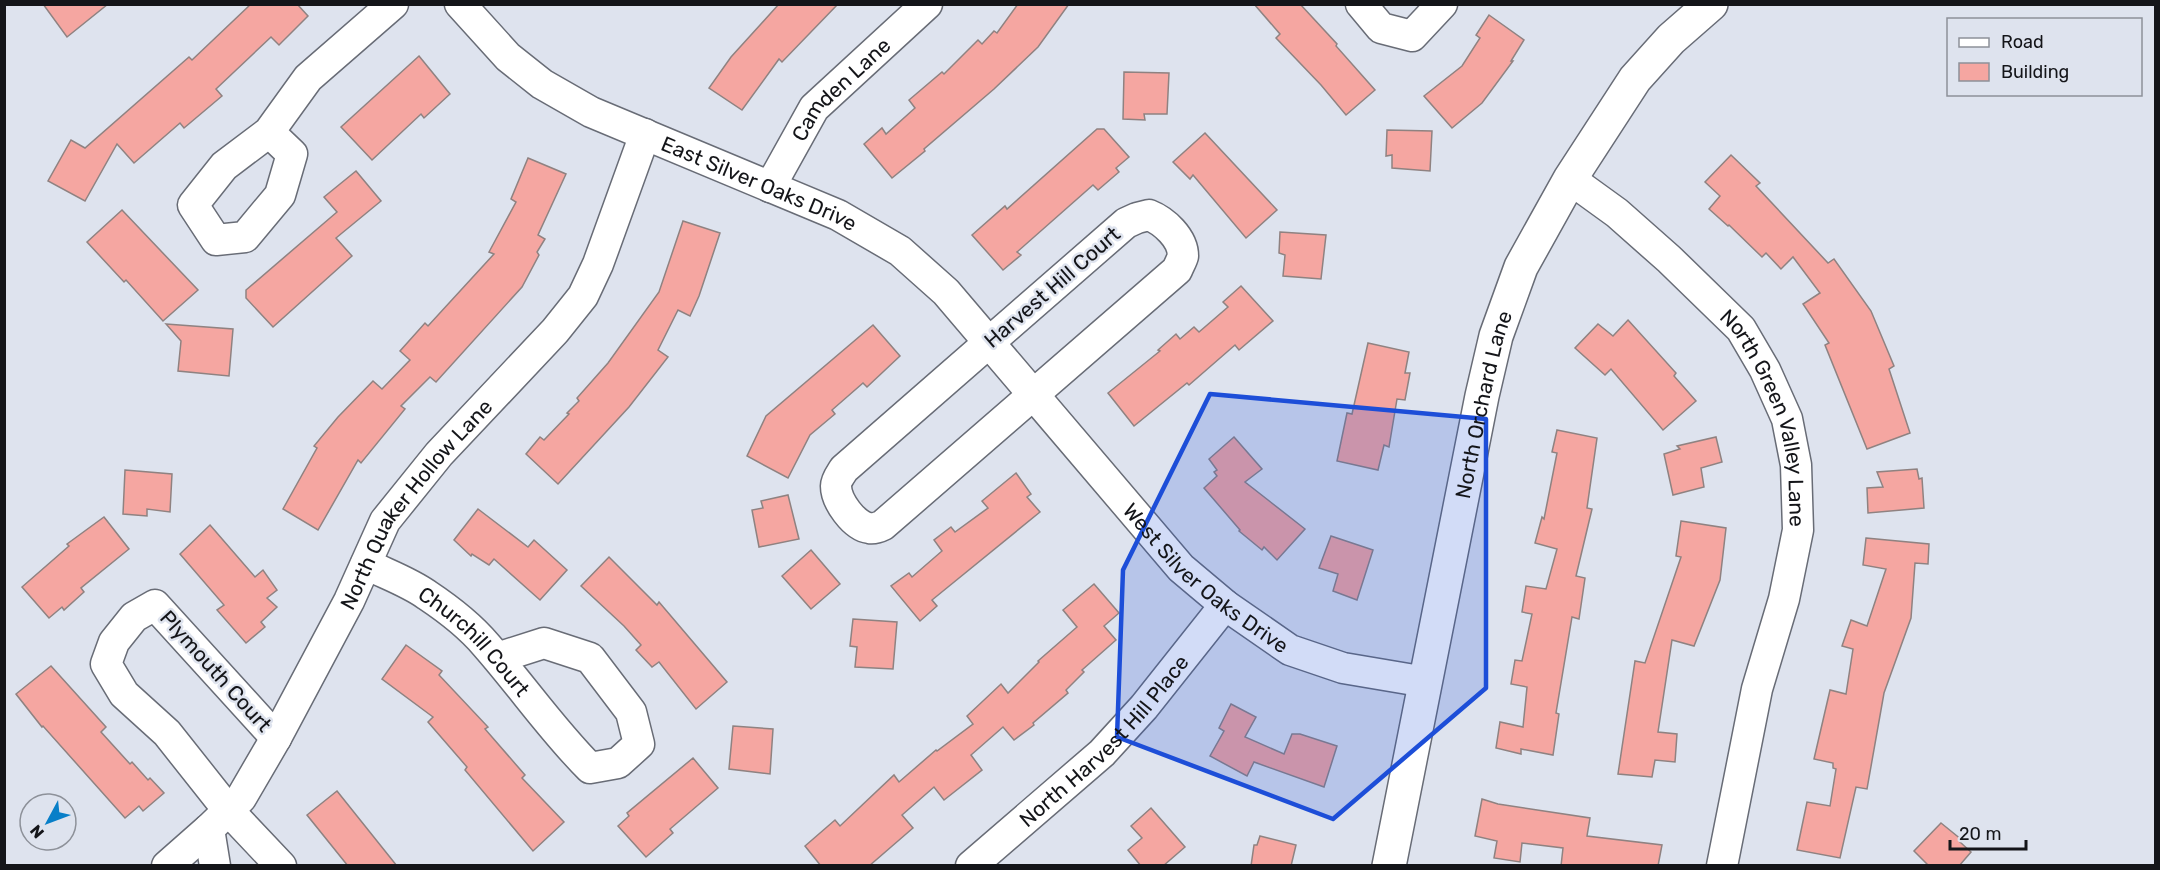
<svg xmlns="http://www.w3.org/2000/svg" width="2160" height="870" font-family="Rubik,sans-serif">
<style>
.building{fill:#f5a6a1;stroke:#8f8281;stroke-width:1.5}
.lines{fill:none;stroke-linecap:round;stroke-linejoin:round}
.street-casing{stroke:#686c76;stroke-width:33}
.secondary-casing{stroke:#686c76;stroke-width:36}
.street{stroke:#fff;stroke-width:30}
.secondary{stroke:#fff;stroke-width:33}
.marked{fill:#1d4ed8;fill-opacity:0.2;stroke:#1d4ed8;stroke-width:4.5;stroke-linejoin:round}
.labels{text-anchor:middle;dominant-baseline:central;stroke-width:5;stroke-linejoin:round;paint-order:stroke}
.street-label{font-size:21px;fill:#141519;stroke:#dee3ee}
</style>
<rect width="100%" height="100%" fill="#dee3ee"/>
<g class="building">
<polygon points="43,4 108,4 67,37"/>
<polygon points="251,4 297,4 308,16 279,45 271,37 216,89 222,96 184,128 180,123 134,163 117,144 85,201 48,181 71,140 85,148 189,57 192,60"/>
<polygon points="779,4 838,4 782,62 779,59 742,110 709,88 731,57"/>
<polygon points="1018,4 1069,4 1038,47 994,89 924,149 925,151 892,178 864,144 882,128 886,134 915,108 909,100 942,72 944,74 978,40 982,44 994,31 997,33"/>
<polygon points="1254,4 1300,4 1337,44 1336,46 1375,90 1346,115 1321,85 1276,38 1280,34"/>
<polygon points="1489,15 1524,40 1511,61 1513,61 1482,103 1452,128 1424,96 1462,66 1480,38 1476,35"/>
<polygon points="419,56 450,94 424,118 421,114 372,160 341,127"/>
<polygon points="1124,72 1169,73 1167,114 1144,114 1145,120 1123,119"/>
<polygon points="1097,129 1104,129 1129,157 1116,168 1119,172 1098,190 1093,185 1017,252 1021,255 1003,270 972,235 1005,206 1007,209"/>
<polygon points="1387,130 1432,131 1430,171 1392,168 1392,155 1386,156"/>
<polygon points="1205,133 1277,210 1246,238 1193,175 1190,179 1173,162"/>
<polygon points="1731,155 1760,183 1756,186 1828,263 1834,259 1871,311 1894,366 1889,369 1910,433 1867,449 1825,345 1829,343 1803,304 1820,293 1793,257 1781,269 1766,253 1762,257 1729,225 1728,226 1709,209 1720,196 1705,182"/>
<polygon points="528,158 566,174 538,235 545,239 537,252 539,255 522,287 436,382 430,377 401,406 405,409 361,463 358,460 318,530 283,509 317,448 314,446 338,417 373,381 382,389 410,360 400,351 425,323 428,326 494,254 489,252 516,202 511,199"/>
<polygon points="356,171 381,201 336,238 352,256 273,327 246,298 246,290 337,212 324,197"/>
<polygon points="122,210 198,290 163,321 126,280 124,282 87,242"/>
<polygon points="683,221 720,233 699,296 690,316 678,310 658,350 668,357 629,407 558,484 526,454 540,437 544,440 569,414 567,413 579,401 577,398 608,363 659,292"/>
<polygon points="1280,232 1326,235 1321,279 1283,276 1285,255 1279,253"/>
<polygon points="1241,286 1273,321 1239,350 1235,345 1189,385 1187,383 1134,426 1108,393 1160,351 1158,350 1176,334 1180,339 1194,327 1199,332 1228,307 1223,302"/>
<polygon points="1628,320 1676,373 1674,376 1696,401 1663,430 1611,369 1605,375 1575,348 1598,324 1613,336"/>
<polygon points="166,324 233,329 229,376 178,371 181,341"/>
<polygon points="873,325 900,356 867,387 863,383 832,410 835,414 810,435 788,478 747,456 766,416"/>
<polygon points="1368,343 1409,352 1405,373 1410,373 1405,400 1397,399 1389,447 1384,445 1378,470 1337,461 1347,413 1352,414"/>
<polygon points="1557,430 1597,438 1587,508 1592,509 1576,576 1585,578 1579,619 1572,617 1556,713 1559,714 1553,755 1521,749 1521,754 1496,748 1500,722 1523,727 1527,687 1511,684 1515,660 1522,661 1532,614 1522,612 1526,586 1546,589 1557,549 1535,543 1542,517 1544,519 1557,453 1552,452"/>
<polygon points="1234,437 1262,469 1245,482 1305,529 1277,560 1264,547 1262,550 1239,531 1240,530 1204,488 1217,476 1214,472 1217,470 1209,459"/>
<polygon points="1716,437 1722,462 1701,468 1704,487 1673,495 1664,454 1680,449 1677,446"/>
<polygon points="1917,469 1919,479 1922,478 1924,508 1868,513 1867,488 1883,487 1877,472"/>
<polygon points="125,470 172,474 170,512 147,509 147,516 123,514"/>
<polygon points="1016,473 1031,494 1027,497 1040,512 932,600 937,606 920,621 891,586 909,573 912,577 942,551 934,540 951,527 955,532 988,508 982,501"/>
<polygon points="788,495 799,539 759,547 752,510 763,508 761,501"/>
<polygon points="478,509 528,547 534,540 567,570 540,600 494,559 489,565 472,554 471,556 454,540"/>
<polygon points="104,517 129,549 81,588 84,592 64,610 62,607 49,618 22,587 69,546 67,544"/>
<polygon points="1681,521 1726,528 1720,580 1694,646 1672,640 1658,732 1677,734 1675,762 1655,760 1652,777 1618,774 1635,661 1645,663 1681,557 1676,556"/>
<polygon points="210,525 255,577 263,570 277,590 267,598 277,607 261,622 265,627 246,643 217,610 224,605 180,554"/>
<polygon points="1331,536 1373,550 1357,600 1333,591 1338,574 1319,568"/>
<polygon points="1866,538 1929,544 1928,564 1915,563 1911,618 1884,693 1867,789 1856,787 1840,858 1797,850 1807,802 1830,806 1836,769 1833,768 1833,763 1814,759 1830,690 1846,694 1853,649 1842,646 1851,620 1867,626 1886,569 1863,565"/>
<polygon points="811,550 840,584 811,609 782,576"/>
<polygon points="609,557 657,605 659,602 727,682 696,709 659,662 652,667 636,650 641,645 624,626 581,586"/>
<polygon points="1094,584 1119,613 1104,626 1116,640 1082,670 1084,672 1066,690 1068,693 1033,723 1034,725 1014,740 1003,727 971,755 982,770 944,800 934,787 902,815 913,828 869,866 821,866 805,846 835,820 840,826 894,775 899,782 936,750 937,751 973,724 967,716 1001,684 1008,693 1039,662 1038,661 1077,627 1063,610"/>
<polygon points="853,619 897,622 893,669 855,667 857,647 850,646"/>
<polygon points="406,645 442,671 439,675 488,727 485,729 525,775 522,778 564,822 533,851 465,770 467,767 428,722 433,717 382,679"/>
<polygon points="51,666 106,727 101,732 130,764 132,762 148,780 150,778 164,793 143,811 139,806 125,818 43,726 42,727 16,694"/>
<polygon points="1231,704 1256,717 1245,737 1284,754 1292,734 1300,734 1337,746 1324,787 1254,762 1247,776 1210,756 1224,731 1219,728"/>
<polygon points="733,726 773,729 770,774 729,769"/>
<polygon points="693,758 718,788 670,829 673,833 646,857 618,826 629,816 627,813"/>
<polygon points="337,791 397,866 348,866 307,815"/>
<polygon points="1482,799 1498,804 1590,818 1587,836 1662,845 1658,866 1561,866 1563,848 1522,843 1520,862 1494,858 1497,841 1475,836"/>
<polygon points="1151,808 1185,847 1163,866 1141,866 1128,850 1142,838 1131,826"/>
<polygon points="1941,823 1962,840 1960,842 1971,852 1959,866 1929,866 1914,851"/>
<polygon points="1260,836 1296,845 1291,866 1251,866 1254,845 1257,845"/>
</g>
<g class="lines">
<g class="street-casing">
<g id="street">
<path id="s1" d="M460,4L508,57L542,84L591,112L838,215L900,251L946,292L1181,568L1225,605L1290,650L1343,668L1426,682"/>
<polyline points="1361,4 1381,28 1412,36 1442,4"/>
<polyline points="269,132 292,154 280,195 245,237 216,240 193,205 224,166 269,132 308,78 393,4"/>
<path id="s2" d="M1570,179L1617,213L1669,259L1741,329L1765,370L1787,419L1796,465L1798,530L1784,599L1757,689L1722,866"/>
<path id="s3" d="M770,187L814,108L927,4"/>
<path d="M1149,215C1164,221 1183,238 1183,256C1182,260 1179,265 1177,270L883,525C879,527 874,529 869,528C854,526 836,501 836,486C836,480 841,474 844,469L1126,223L1137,218Z"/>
<path id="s4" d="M366,564C386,574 409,582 427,595C448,609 470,626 486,645C522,686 552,730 590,768L618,763L639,744L631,712L590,658L544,643L497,658"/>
<polyline points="276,738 155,605 134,617 114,642 106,664 124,694 167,733 228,810 281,866"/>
<polyline points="209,829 215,866"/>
<path id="s5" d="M167,866L209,829L241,798L276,738L349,601L385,521L439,454L555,331L583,296L598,264L645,134"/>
<path id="s6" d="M971,866L1102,753L1144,707L1225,605"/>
</g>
</g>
<g class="secondary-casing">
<g id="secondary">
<path id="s7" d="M1389,866L1482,396L1496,336L1521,267L1570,179L1635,79L1671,39L1711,4"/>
</g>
</g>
<use href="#street" class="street"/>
<use href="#secondary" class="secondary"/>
</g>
<path class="marked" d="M1210,394L1486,419V688L1333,819L1117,737L1123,570Z"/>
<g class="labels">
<g class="street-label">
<text stroke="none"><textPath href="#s3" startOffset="122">Camden Lane</textPath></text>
<text stroke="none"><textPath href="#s1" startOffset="354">East Silver Oaks Drive</textPath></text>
<text transform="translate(1052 287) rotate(-41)">Harvest Hill Court</text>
<text stroke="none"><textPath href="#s7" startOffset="471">North Orchard Lane</textPath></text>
<text stroke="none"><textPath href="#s2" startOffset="321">North Green Valley Lane</textPath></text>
<text stroke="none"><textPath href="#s5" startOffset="444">North Quaker Hollow Lane</textPath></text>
<text stroke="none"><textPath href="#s1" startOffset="960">West Silver Oaks Drive</textPath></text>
<text stroke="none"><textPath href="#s4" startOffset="135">Churchill Court</textPath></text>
<text transform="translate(216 671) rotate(48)">Plymouth Court</text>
<text stroke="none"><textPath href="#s6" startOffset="183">North Harvest Hill Place</textPath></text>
</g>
</g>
<rect width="2160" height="870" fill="none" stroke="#141519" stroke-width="12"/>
<rect x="1947" y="18" width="195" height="78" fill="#dee3ee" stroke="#8d9199" stroke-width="1.5"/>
<rect x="1959" y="38" width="30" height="9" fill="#ffffff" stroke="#8d9199" stroke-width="1.5"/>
<text x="2001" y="48" font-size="18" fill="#141519">Road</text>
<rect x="1959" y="63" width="30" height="18" fill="#f5a6a1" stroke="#8d9199" stroke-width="1.5"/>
<text x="2001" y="78" font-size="18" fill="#141519">Building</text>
<g transform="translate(48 822) rotate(229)"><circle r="28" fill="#dee3ee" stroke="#8d9199" stroke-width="1.5"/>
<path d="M0-4.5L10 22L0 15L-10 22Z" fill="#087fc8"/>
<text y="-9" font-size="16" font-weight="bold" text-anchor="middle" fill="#141519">N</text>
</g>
<path d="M1950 840v9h76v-9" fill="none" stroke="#141519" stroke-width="3"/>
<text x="1959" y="840" font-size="18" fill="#141519" stroke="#dee3ee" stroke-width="4.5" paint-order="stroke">20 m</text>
</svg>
